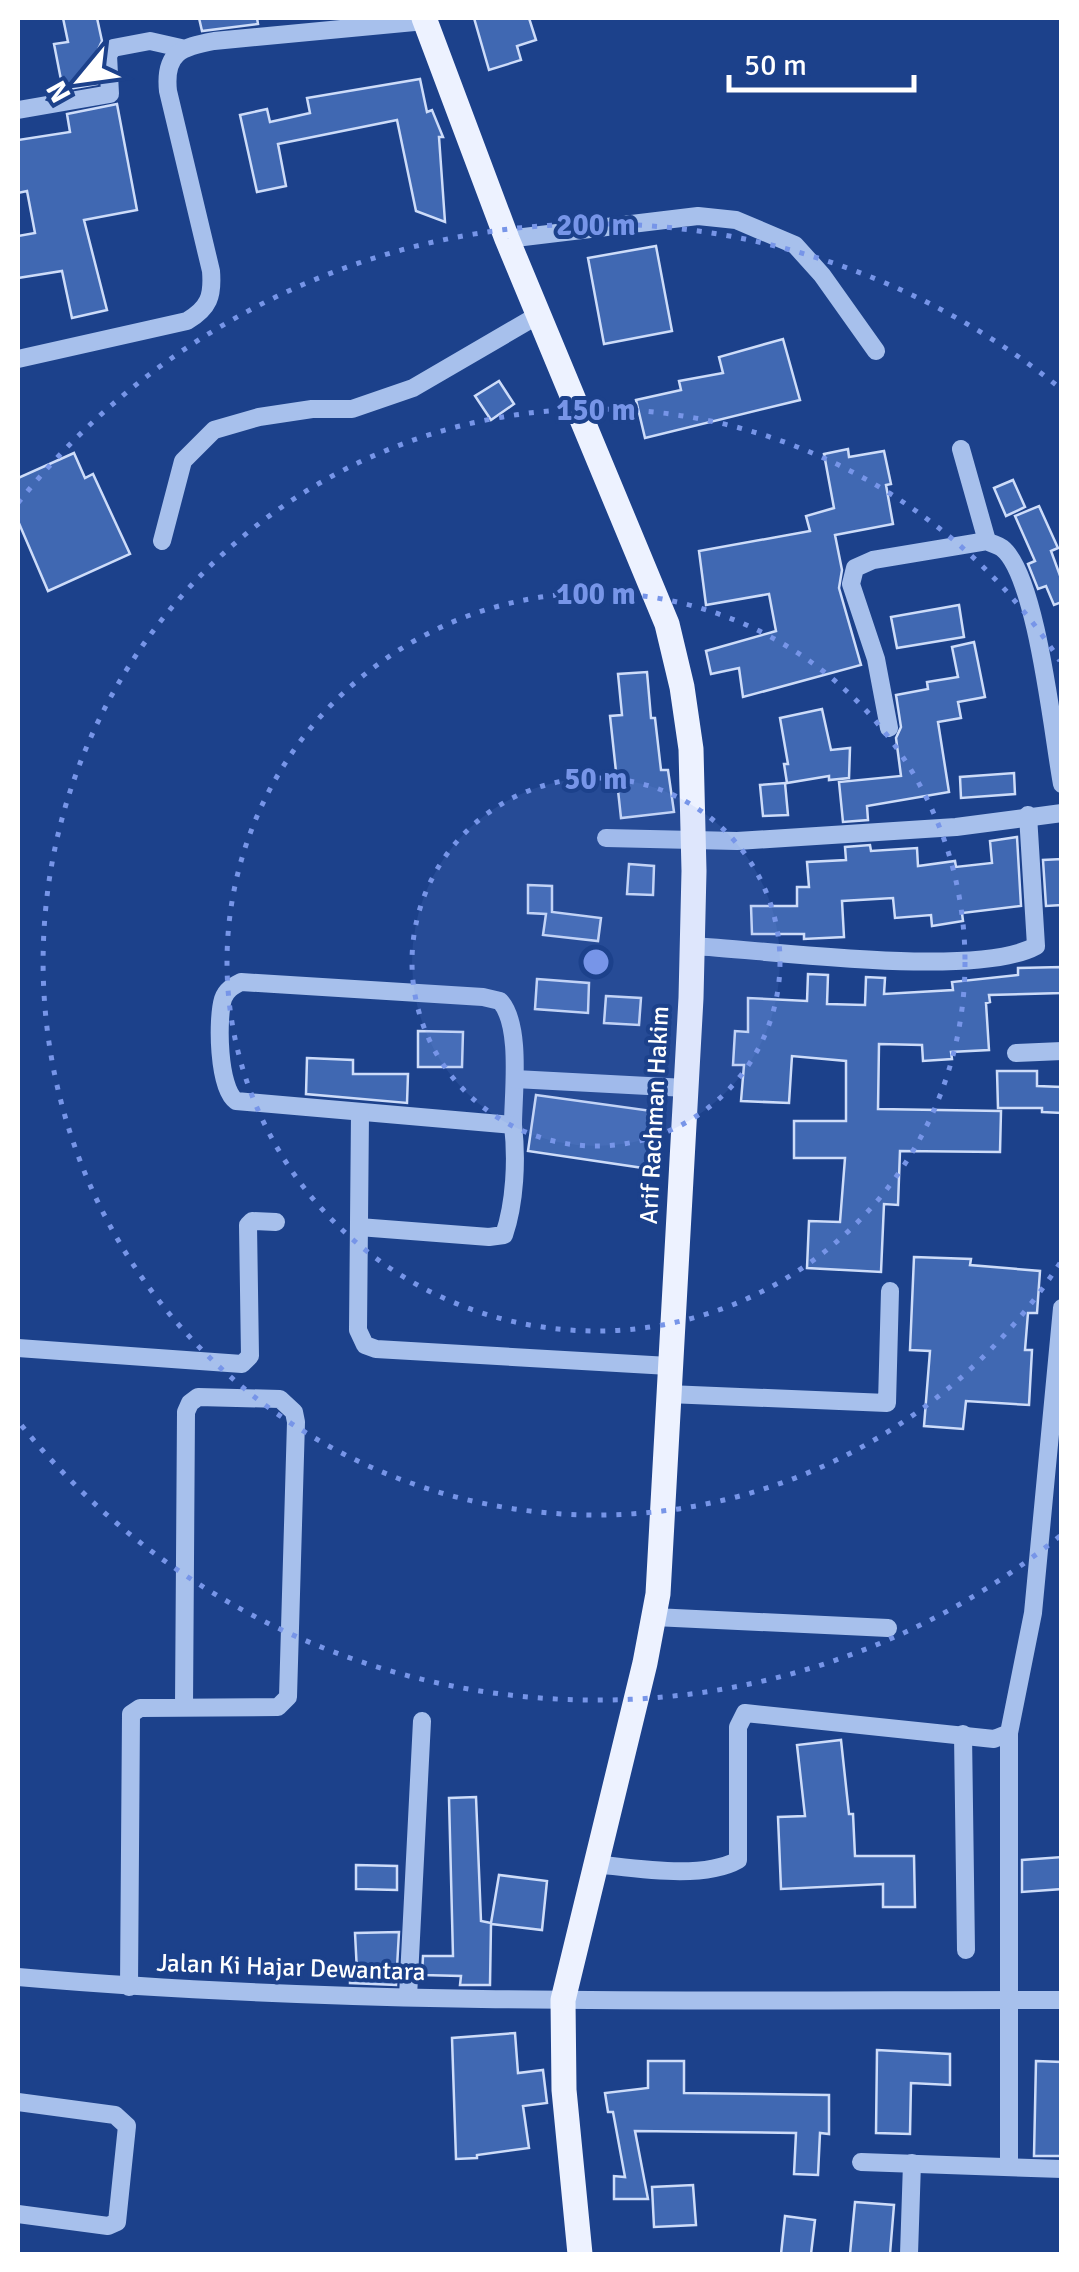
<svg xmlns="http://www.w3.org/2000/svg" width="1079" height="2272" font-family="Signika,sans-serif">
<style>
.building{fill:#4068b2;stroke:#cddcf9;stroke-width:2.5}
.lines{fill:none;stroke-linecap:round;stroke-linejoin:round}
.minor{stroke:#a7c0ec;stroke-width:18}
.major{stroke:#edf2ff;stroke-width:25}
.ring{fill:none;stroke:#7795e8;stroke-width:5;stroke-dasharray:5 10}
.labels{text-anchor:middle;dominant-baseline:central;stroke-width:8;stroke-linejoin:round;paint-order:stroke}
.street-label{font-size:25px;fill:#fff;stroke:#1c418b}
.centre{fill:#7795e8;stroke:#1c418b;stroke-width:5}
.ring-label{font-size:30px;text-anchor:middle;font-weight:bold;fill:#7795e8;stroke:#1c418b;stroke-width:8;stroke-linejoin:round;paint-order:stroke}
</style>
<rect width="100%" height="100%" fill="#1c418b"/>
<g class="building">
<polygon points="63,18 97,18 102,41 96,54 97,84 63,90 54,44 68,42"/>
<polygon points="199,18 257,18 258,24 202,31"/>
<polygon points="474,18 529,18 536,40 517,46 521,60 489,70"/>
<polygon points="420,79 427,112 432,110 443,137 439,137 445,222 416,211 397,120 278,144 286,186 257,192 240,115 267,109 270,122 310,113 307,98"/>
<polygon points="117,104 137,210 84,220 107,310 72,318 62,271 18,278 18,236 35,233 27,191 18,193 18,140 70,132 67,114"/>
<polygon points="656,246 672,331 604,344 588,258"/>
<polygon points="783,339 800,400 645,438 636,400 681,390 679,381 723,373 719,357"/>
<polygon points="499,381 514,404 491,420 475,396"/>
<polygon points="848,449 849,457 884,451 891,484 886,485 893,524 835,535 842,570 839,588 861,665 743,697 739,668 711,674 706,651 776,631 769,594 706,605 699,551 810,531 806,516 834,508 824,454"/>
<polygon points="74,453 85,478 93,474 130,554 48,591 18,521 18,478"/>
<polygon points="1013,480 1025,507 1006,516 994,488"/>
<polygon points="1039,506 1058,548 1051,551 1062,581 1062,602 1054,605 1046,586 1038,589 1028,564 1035,561 1015,516"/>
<polygon points="959,605 964,637 897,648 891,617"/>
<polygon points="974,642 985,697 958,702 961,718 938,722 949,792 867,806 868,820 843,822 839,782 901,776 896,738 901,727 896,695 928,689 927,682 958,677 952,647"/>
<polygon points="647,672 651,718 655,718 661,770 668,770 674,812 621,818 610,716 622,715 618,674"/>
<polygon points="822,709 831,750 850,748 849,778 829,780 829,776 787,783 784,764 788,764 780,718"/>
<polygon points="1014,773 1015,794 961,798 960,777"/>
<polygon points="785,783 788,815 763,816 760,785"/>
<polygon points="1017,837 1021,906 962,913 963,921 932,926 931,915 895,918 893,898 842,901 844,937 804,939 804,934 752,934 751,906 797,906 797,887 809,887 807,862 846,860 845,847 870,845 871,851 917,848 918,866 955,861 956,867 992,863 990,841"/>
<polygon points="1062,859 1062,905 1046,906 1043,860"/>
<polygon points="629,864 654,866 653,895 627,894"/>
<polygon points="528,885 552,886 552,912 601,918 598,941 543,935 546,914 528,913"/>
<polygon points="1062,967 1062,993 989,995 990,1002 986,1003 989,1050 951,1052 952,1059 923,1061 922,1045 879,1044 878,1109 1001,1111 1000,1152 900,1151 898,1205 884,1204 881,1272 807,1268 809,1221 840,1222 845,1158 794,1158 794,1121 846,1121 846,1061 792,1056 789,1103 741,1101 744,1065 733,1065 735,1031 748,1032 748,998 807,1001 808,974 828,975 827,1004 865,1005 866,977 885,978 884,994 953,990 952,982 1018,975 1018,968"/>
<polygon points="537,979 589,983 588,1013 535,1009"/>
<polygon points="606,996 641,998 639,1025 604,1023"/>
<polygon points="418,1031 463,1032 462,1067 418,1067"/>
<polygon points="307,1058 353,1060 353,1074 408,1074 407,1103 306,1094"/>
<polygon points="997,1071 1037,1071 1037,1086 1062,1087 1062,1113 1042,1112 1042,1108 998,1108"/>
<polygon points="536,1095 659,1112 650,1169 528,1151"/>
<polygon points="914,1257 971,1259 970,1265 1040,1271 1037,1313 1028,1313 1025,1350 1032,1350 1029,1405 966,1401 963,1429 924,1426 930,1351 910,1350"/>
<polygon points="841,1740 849,1814 853,1814 855,1856 914,1856 915,1907 883,1907 883,1884 781,1889 778,1817 805,1816 797,1745"/>
<polygon points="476,1797 481,1921 491,1923 499,1875 547,1881 542,1930 491,1924 490,1985 460,1985 461,1976 422,1975 423,1956 453,1956 449,1798"/>
<polygon points="1062,1857 1062,1889 1022,1892 1022,1860"/>
<polygon points="356,1865 397,1866 397,1890 356,1889"/>
<polygon points="399,1932 396,1985 350,1983 350,1972 357,1972 355,1933"/>
<polygon points="515,2033 518,2073 543,2070 547,2103 523,2106 529,2148 477,2155 477,2158 456,2159 452,2038"/>
<polygon points="877,2050 950,2054 950,2085 911,2083 910,2134 876,2133"/>
<polygon points="648,2061 684,2061 684,2093 829,2095 829,2134 820,2133 818,2175 794,2174 796,2133 635,2131 648,2199 614,2199 614,2176 625,2177 613,2112 608,2112 605,2093 648,2088"/>
<polygon points="1036,2061 1062,2062 1062,2156 1034,2156"/>
<polygon points="693,2185 696,2225 654,2227 652,2187"/>
<polygon points="855,2202 894,2205 890,2254 850,2254"/>
<polygon points="785,2216 815,2220 811,2254 781,2254"/>
</g>
<g class="lines">
<g class="minor">
<polyline points="18,110 110,94 108,55 113,48 150,41 181,48"/>
<polyline points="507,239 698,216 736,220 795,245 822,275 876,351"/>
<path d="M18,359L187,321C209,308 213,296 211,271L168,91C164,53 181,47 214,41L425,21"/>
<polyline points="961,449 987,541"/>
<polyline points="162,541 183,461 214,430 259,417 312,409 352,409 413,388 540,314"/>
<path d="M889,728L876,659L851,584L855,568L873,560L987,541C992,544 998,545 1002,548C1037,575 1053,737 1062,784"/>
<polyline points="606,838 737,841 956,827 1062,813"/>
<path d="M693,946C769,950 976,979 1036,946L1028,815"/>
<path d="M241,982L483,997L500,1001C522,1025 513,1094 513,1125L236,1101C218,1088 217,1019 223,999C226,990 233,986 241,982Z"/>
<polyline points="1016,1053 1062,1051"/>
<polyline points="515,1079 686,1088"/>
<polyline points="360,1114 358,1330 365,1345 376,1349 669,1366"/>
<path d="M359,1227L489,1237L504,1235C515,1203 517,1159 513,1125"/>
<polyline points="18,1348 242,1364 250,1356 248,1225 252,1221 276,1222"/>
<polyline points="668,1394 887,1403 890,1291"/>
<polyline points="654,1617 888,1628"/>
<polyline points="963,1734 966,1950"/>
<path d="M595,1864C635,1868 703,1880 738,1860V1727L745,1713L994,1739L1009,1733L1033,1613L1062,1308"/>
<path d="M18,1977C364,2007 714,2000 1062,2000"/>
<polyline points="129,1987 131,1714 140,1708 278,1707 288,1697 296,1422 294,1412 280,1399 198,1397 190,1403 186,1412 184,1707"/>
<polyline points="408,1997 422,1721"/>
<polyline points="18,2102 115,2115 127,2126 117,2222 108,2226 18,2214"/>
<polyline points="861,2162 1062,2169"/>
<polyline points="1009,2165 1009,1733"/>
<polyline points="909,2254 912,2163"/>
</g>
<polyline class="major" points="424,18 507,239 667,624 682,687 691,749 694,871 691,998 658,1594 645,1663 563,2000 564,2090 580,2254"/>
</g>
<circle cx="596" cy="962" r="184" fill="#7795e8" fill-opacity=".12"/>
<g class="ring">
<circle cx="596" cy="962" r="184"/>
<circle cx="596" cy="962" r="369"/>
<path d="M1060 1263A553 553 0 1 1 1060 661"/>
<path d="M1060 1536A738 738 0 0 1 18 1421M18 503A738 738 0 0 1 1060 388"/>
</g>
<g class="labels">
<g class="street-label">
<text transform="translate(654 1115) rotate(-87)">Arif Rachman Hakim</text>
<text transform="translate(291 1967) rotate(2)">Jalan Ki Hajar Dewantara</text>
</g>
</g>
<circle cx="596" cy="962" r="15" class="centre"/>
<g class="ring-label">
<text x="596" y="235">200 m</text>
<text x="596" y="420">150 m</text>
<text x="596" y="604">100 m</text>
<text x="596" y="789">50 m</text>
</g>
<rect width="1079" height="2272" fill="none" stroke="#ffffff" stroke-width="40"/>
<g transform="translate(80 80) rotate(241)" stroke="#1c418b" stroke-width="8" paint-order="stroke">
<path d="M0-8L18 38L0 25L-18 38Z" fill="#ffffff"/>
<text y="-15" font-size="28" font-weight="bold" text-anchor="middle" fill="#ffffff">N</text>
</g>
<path d="M729 75v15h185v-15" fill="none" stroke="#ffffff" stroke-width="5"/>
<text x="744" y="75" font-size="30" fill="#ffffff" stroke="#1c418b" stroke-width="8" paint-order="stroke">50 m</text>
</svg>
